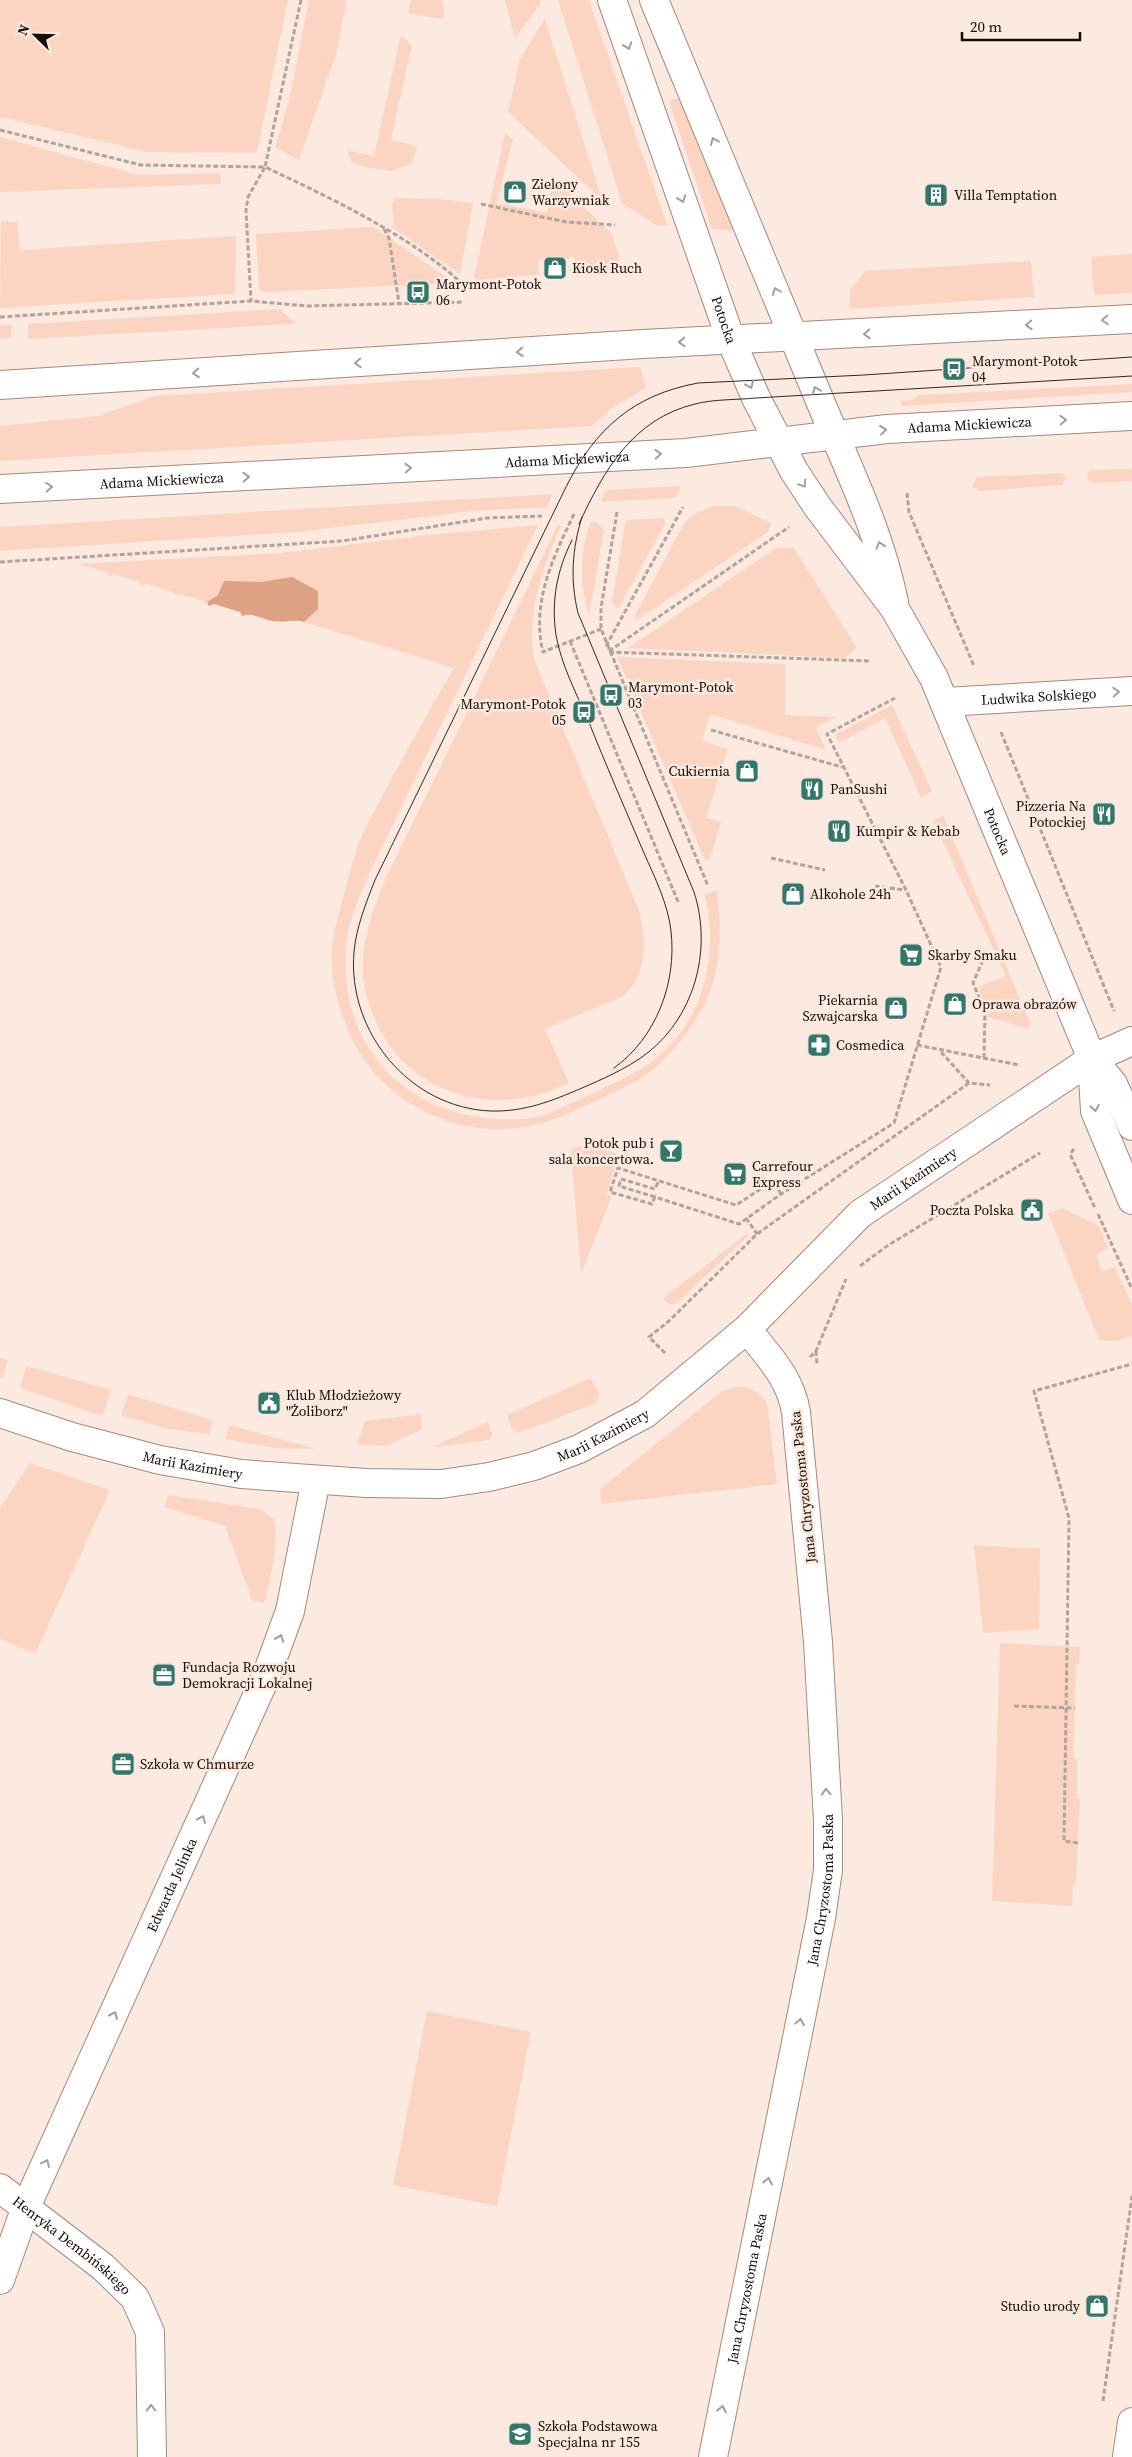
<svg xmlns="http://www.w3.org/2000/svg" width="1132" height="2457" font-family="'Source Serif 4',serif">
<style>
.green{fill:#fcd5c2}
.forest{fill:#dda183}
.lines{fill:none;stroke-linecap:round;stroke-linejoin:round}
.minor-casing{stroke:#a4897b;stroke-width:30}
.path{stroke:#b3a39b;stroke-width:3;stroke-dasharray:5 2.5;stroke-linecap:butt}
.minor{stroke:#fff;stroke-width:28}
.tram{stroke:#332823;stroke-width:1}
.oneway{stroke:#a29e9c}
.labels{text-anchor:middle;dominant-baseline:central;stroke-width:5;stroke-linejoin:round;paint-order:stroke}
.poi-label{font-size:14px;fill:#160d08;stroke:#fce9e0;text-anchor:start}
.street-label{font-size:14px;fill:#160d08;stroke:#fce9e0}
</style>
<rect width="100%" height="100%" fill="#fce9e0"/>
<g class="green">
<polygon points="0,0 288,0 258,148 255,153 147,152 0,117"/>
<polygon points="309,0 347,0 336,54 299,160 275,148 289,101"/>
<polygon points="411,0 441,0 444,8 443,19 408,13"/>
<polygon points="505,0 540,0 540,4 515,39"/>
<polygon points="558,0 589,0 667,225 657,226 622,203"/>
<polygon points="545,19 602,200 508,112 520,59"/>
<polygon points="401,35 412,45 391,140 417,146 412,163 392,171 363,167 351,161 347,150 374,156"/>
<polygon points="681,97 738,231 712,229 669,101"/>
<polygon points="505,133 513,139 497,203 547,213 554,179 612,234 620,260 609,272 576,274 574,257 538,260 539,274 535,275 477,280 474,278"/>
<polygon points="0,137 139,175 220,173 221,184 0,192"/>
<polygon points="395,198 441,199 473,203 460,274 390,226 394,226 392,204"/>
<polygon points="1,221 17,222 20,250 236,236 235,294 0,308"/>
<polygon points="373,227 451,280 448,283 265,292 259,290 256,234"/>
<polygon points="1132,254 1132,293 1094,295 1091,257"/>
<polygon points="1031,261 1034,297 850,309 850,290 865,271"/>
<polygon points="280,309 296,324 28,339 28,324"/>
<polygon points="0,325 12,325 11,338 0,339"/>
<polygon points="640,367 646,388 613,407 592,426 0,461 0,426 98,416 154,396"/>
<polygon points="1132,384 1132,392 902,406 900,401 911,400 919,395"/>
<polygon points="1132,469 1132,481 1094,483 1087,479 1089,471 1092,470"/>
<polygon points="1062,473 1066,478 1062,485 979,491 972,486 977,477"/>
<polygon points="680,486 680,491 675,498 601,502 606,490"/>
<polygon points="553,494 547,507 474,511 297,532 0,551 0,527"/>
<polygon points="714,506 734,506 771,523 768,532 637,620 634,617 685,522 696,513"/>
<polygon points="664,518 665,524 618,609 612,601 626,520"/>
<path d="M591,522H596L604,530L589,616C580,585 578,553 591,522Z"/>
<path d="M538,525L370,872C360,895 348,921 346,947C337,1054 418,1126 522,1119C546,1118 568,1104 589,1095C612,1084 636,1074 655,1059C705,1020 719,953 705,895L717,890C722,929 722,972 703,1007C690,1031 668,1060 644,1076C630,1086 613,1092 598,1100C572,1112 546,1125 517,1128C447,1137 374,1095 348,1030C338,1005 330,978 332,951C333,932 339,913 344,895C349,877 353,857 360,840C366,824 376,809 384,793C406,751 430,709 454,668L297,620L281,613L274,622L247,614L242,616L240,612L214,604L209,606L206,602L180,594L175,596L173,592L146,584L142,586L139,582L113,574L109,576L106,572L79,564L281,553L428,535Z"/>
<path d="M558,525H561C544,566 526,613 534,659L638,908C647,936 648,979 621,997L545,1029L569,1083C558,1087 548,1092 537,1095C473,1112 405,1085 377,1024C368,1004 362,984 363,962C364,932 375,904 386,878Z"/>
<polygon points="776,548 794,548 857,648 844,658 628,648"/>
<polygon points="617,657 785,664 785,715 835,717 816,728 826,750 710,714 702,741 728,749 706,818 721,822 710,859 705,860"/>
<polygon points="892,705 932,791 921,797 885,718 839,743 835,735"/>
<polygon points="943,815 1030,1023 1029,1029 987,1017 988,1010 978,987 1006,976 933,821"/>
<polygon points="590,1144 618,1154 607,1194 612,1196 581,1274 571,1149"/>
<polygon points="1062,1208 1098,1225 1108,1248 1096,1255 1102,1271 1115,1267 1132,1304 1132,1336 1118,1341 1099,1340 1048,1213"/>
<polygon points="748,1233 748,1236 676,1304 668,1304 663,1298"/>
<polygon points="0,1358 8,1360 2,1379 0,1378"/>
<polygon points="26,1366 112,1390 102,1416 20,1388"/>
<polygon points="590,1378 600,1395 596,1403 519,1433 512,1429 507,1415"/>
<path d="M739,1386C751,1389 760,1392 767,1403L777,1484L601,1504L600,1489L722,1391Z"/>
<polygon points="128,1394 212,1420 210,1434 168,1429 121,1415"/>
<polygon points="421,1414 421,1430 386,1446 357,1444 365,1421"/>
<polygon points="488,1422 492,1434 490,1440 432,1447"/>
<polygon points="230,1425 315,1449 275,1448 225,1439"/>
<polygon points="30,1463 110,1490 35,1654 0,1639 0,1508"/>
<path d="M168,1495L260,1509L274,1520C279,1546 271,1574 265,1600L263,1603L250,1600L251,1597L225,1526L165,1507Z"/>
<polygon points="974,1545 1040,1549 1039,1629 983,1633"/>
<polygon points="1000,1643 1080,1647 1079,1664 1076,1666 1073,1757 1077,1760 1077,1798 1080,1798 1076,1882 1073,1883 1072,1906 992,1901"/>
<polygon points="427,2011 531,2032 497,2206 393,2185"/>
</g>
<path class="forest" d="M292,577L318,591V609L304,622C294,619 284,623 273,621C263,619 252,612 242,616L240,612L214,604L209,606L207,602L218,595L224,581L261,582Z"/>
<g class="lines">
<g class="minor-casing">
<g id="minor">
<path id="s1" d="M612,0L731,340L756,398L794,471L817,506L895,609L934,678L1092,1059L1095,1111L1132,1200"/>
<path d="M654,0C710,132 764,264 818,396C846,464 879,529 894,602"/>
<polyline points="0,385 643,344 1132,319"/>
<path id="s2" d="M0,489L686,453L887,429L1132,416"/>
<path id="s3" d="M945,702L1132,691"/>
<polyline points="1092,1059 1113,1084 1132,1126"/>
<path id="s4" d="M0,1413L72,1437L160,1460L241,1474L366,1483L441,1484L489,1477L534,1466L579,1449L645,1414L747,1329L860,1214L1092,1059L1132,1041"/>
<path id="s5" d="M0,2188L103,2267L135,2298L150,2332L152,2457"/>
<path id="s6" d="M0,2280L26,2207L267,1674L290,1611L316,1480"/>
<path id="s7" d="M713,2457L821,1918L828,1870V1820L818,1642L796,1412C790,1377 768,1356 747,1329"/>
<polyline points="1127,2457 1132,2422"/>
</g>
</g>
<g class="path">
<path d="M301,0L265,167C331,198 413,237 466,287"/>
<polyline points="0,130 141,165 265,167 248,197 246,210 251,301"/>
<polyline points="481,204 566,222 615,225"/>
<polyline points="384,229 389,238 399,303"/>
<polyline points="0,317 251,301 307,306 464,302"/>
<polyline points="907,493 909,512 974,666"/>
<polyline points="617,512 601,608 601,629 708,886"/>
<path d="M574,514C553,558 531,602 543,652L601,629"/>
<polyline points="0,562 342,541 487,518 542,516"/>
<polyline points="570,641 679,904"/>
<polyline points="606,646 683,507"/>
<polyline points="609,651 789,527"/>
<polyline points="609,652 871,661"/>
<polyline points="711,730 842,767"/>
<polyline points="1001,732 1114,1011"/>
<polyline points="771,858 825,870"/>
<polyline points="875,886 905,890"/>
<polyline points="983,960 973,983 985,1011 984,1058"/>
<polyline points="917,1045 1019,1065"/>
<polyline points="941,1052 969,1083"/>
<polyline points="1074,1149 1070,1154 1095,1208"/>
<polyline points="781,1194 773,1181 736,1205 618,1168 610,1192 652,1204 655,1197 739,1224 781,1194 894,1123 941,967 906,890 827,734 895,698"/>
<polyline points="655,1197 619,1186 621,1179 655,1189 659,1180"/>
<polyline points="1098,1214 1132,1289"/>
<polyline points="746,1218 757,1234"/>
<polyline points="860,1266 887,1246 1040,1153"/>
<polyline points="816,1351 817,1365"/>
<polyline points="665,1353 649,1337 669,1321 757,1234 969,1083 990,1085"/>
<polyline points="810,1357 816,1351 846,1279"/>
<polyline points="1014,1706 1075,1708"/>
<polyline points="1078,1843 1064,1841 1069,1518 1034,1391 1132,1364"/>
<polyline points="1103,2401 1132,2196"/>
</g>
<use href="#minor" class="minor"/>
<g class="tram">
<path d="M582,517C572,549 570,580 578,613L694,892C713,951 694,1020 642,1057C623,1070 603,1079 582,1088C552,1101 524,1112 491,1111C410,1108 347,1032 354,952C356,928 366,903 375,880L566,487C595,429 633,395 698,383L864,375L1132,357"/>
<path d="M579,524C604,470 633,419 695,404C714,399 736,400 756,398L1132,376"/>
<path d="M572,540C557,570 551,601 556,635C561,664 576,693 588,720C606,765 625,809 644,853C655,878 668,904 671,931C677,983 656,1038 614,1068"/>
</g>
</g>
<defs><path id="oneway-chevron" d="M-2-3.5L2.5 0L-2 3.5" fill="none" stroke-width="1.6" stroke-linecap="round" stroke-linejoin="round" transform="scale(1.25)"/></defs>
<g class="oneway">
<use href="#oneway-chevron" transform="translate(628 46) rotate(71)"/>
<use href="#oneway-chevron" transform="translate(714 141) rotate(-113)"/>
<use href="#oneway-chevron" transform="translate(682 199) rotate(70)"/>
<use href="#oneway-chevron" transform="translate(776 291) rotate(-111)"/>
<use href="#oneway-chevron" transform="translate(1105 320) rotate(176)"/>
<use href="#oneway-chevron" transform="translate(1029 325) rotate(177)"/>
<use href="#oneway-chevron" transform="translate(867 334) rotate(177)"/>
<use href="#oneway-chevron" transform="translate(682 342) rotate(178)"/>
<use href="#oneway-chevron" transform="translate(520 352) rotate(176)"/>
<use href="#oneway-chevron" transform="translate(358 363) rotate(176)"/>
<use href="#oneway-chevron" transform="translate(196 373) rotate(176)"/>
<use href="#oneway-chevron" transform="translate(750 385) rotate(67)"/>
<use href="#oneway-chevron" transform="translate(816 390) rotate(-112)"/>
<use href="#oneway-chevron" transform="translate(1063 420) rotate(-3)"/>
<use href="#oneway-chevron" transform="translate(883 430) rotate(-6)"/>
<use href="#oneway-chevron" transform="translate(658 454) rotate(-3)"/>
<use href="#oneway-chevron" transform="translate(408 468) rotate(-3)"/>
<use href="#oneway-chevron" transform="translate(246 477) rotate(-3)"/>
<use href="#oneway-chevron" transform="translate(803 484) rotate(57)"/>
<use href="#oneway-chevron" transform="translate(49 487) rotate(-3)"/>
<use href="#oneway-chevron" transform="translate(880 545) rotate(-107)"/>
<use href="#oneway-chevron" transform="translate(1116 692) rotate(-3)"/>
<use href="#oneway-chevron" transform="translate(1095 1108) rotate(81)"/>
<use href="#oneway-chevron" transform="translate(280 1638) rotate(-70)"/>
<use href="#oneway-chevron" transform="translate(826 1792) rotate(-93)"/>
<use href="#oneway-chevron" transform="translate(202 1819) rotate(-66)"/>
<use href="#oneway-chevron" transform="translate(114 2015) rotate(-66)"/>
<use href="#oneway-chevron" transform="translate(800 2022) rotate(-79)"/>
<use href="#oneway-chevron" transform="translate(46 2163) rotate(-65)"/>
<use href="#oneway-chevron" transform="translate(768 2181) rotate(-79)"/>
<use href="#oneway-chevron" transform="translate(151 2408) rotate(-91)"/>
<use href="#oneway-chevron" transform="translate(722 2409) rotate(-79)"/>
</g>
<defs>
<g id="shop-square" transform="scale(1.25)"><rect x="-9" y="-9" width="18" height="18" rx="4" fill="#32776b" stroke="#fce9e0"/><path d="M-5-2.5h2.3a2.7 3.5 0 0 1 5.4 0H5L5.5 6h-11ZM-1.5-2.5h3a1.5 2.3 0 0 0-3 0Z" fill="#fff"/></g>
<g id="building-square" transform="scale(1.25)"><rect x="-9" y="-9" width="18" height="18" rx="4" fill="#32776b" stroke="#fce9e0"/><path d="M-4-6H4V6H1V3H-1V6H-4ZM-2.5-4.3h1.7v1.8h-1.7ZM.8-4.3h1.7v1.8H.8ZM-2.5-1h1.7V.8h-1.7ZM.8-1h1.7V.8H.8Z" fill="#fff"/></g>
<g id="bus-square" transform="scale(1.25)"><rect x="-9" y="-9" width="18" height="18" rx="4" fill="#32776b" stroke="#fce9e0"/><path d="M-5-6H5V4H4V6H2V4H-2V6H-4V4H-5ZM-3.5-4V0h7V-4ZM-3.5 1.2v1.5H-2V1.2ZM2 1.2v1.5H3.5V1.2Z" fill="#fff"/></g>
<g id="restaurant-square" transform="scale(1.25)"><rect x="-9" y="-9" width="18" height="18" rx="4" fill="#32776b" stroke="#fce9e0"/><path d="M-5-6h1v4h1v-4h1v4h1v-4h1v5L-1.5 .5V6h-2V.5L-5-1ZM5-6V6H3V1.5H1.5Q1.5-4 5-6Z" fill="#fff"/></g>
<g id="supermarket-square" transform="scale(1.25)"><rect x="-9" y="-9" width="18" height="18" rx="4" fill="#32776b" stroke="#fce9e0"/><path d="M-6-5.5h2.5l.6 2H6L4.5 2H-2.5L-4.4-4H-6ZM-1.5 3.2a1.3 1.3 0 1 0 .1 0ZM3 3.2a1.3 1.3 0 1 0 .1 0Z" fill="#fff"/></g>
<g id="pharmacy-square" transform="scale(1.25)"><rect x="-9" y="-9" width="18" height="18" rx="4" fill="#32776b" stroke="#fce9e0"/><path d="M-2-6h4v4h4v4h-4v4h-4v-4h-4v-4h4Z" fill="#fff"/></g>
<g id="bar-square" transform="scale(1.25)"><rect x="-9" y="-9" width="18" height="18" rx="4" fill="#32776b" stroke="#fce9e0"/><path d="M-6-5H6L.8 .8V4.5H3.5V6h-7V4.5H-.8V.8Z" fill="#fff"/></g>
<g id="civic-square" transform="scale(1.25)"><rect x="-9" y="-9" width="18" height="18" rx="4" fill="#32776b" stroke="#fce9e0"/><path d="M-.6-6.5H3V-4.5H.6V-3L4-1V1h2V6H-6V1h2V-1L-.6-3ZM-1.2 2.5V6h2.4V2.5Z" fill="#fff"/></g>
<g id="office-square" transform="scale(1.25)"><rect x="-9" y="-9" width="18" height="18" rx="4" fill="#32776b" stroke="#fce9e0"/><path d="M-6-3h4V-5.5h4V-3h4V5H-6ZM-1-4.5V-3h2v-1.5ZM-6 0V1H6V0Z" fill="#fff"/></g>
<g id="school-square" transform="scale(1.25)"><rect x="-9" y="-9" width="18" height="18" rx="4" fill="#32776b" stroke="#fce9e0"/><path d="M0-5L7-2L0 1L-7-2ZM-4 1L0 2.5L4 1V4Q0 6-4 4Z" fill="#fff"/></g>
</defs>
<g fill-rule="evenodd">
<use href="#shop-square" x="515" y="192"/>
<use href="#building-square" x="936" y="195"/>
<use href="#shop-square" x="555" y="268"/>
<use href="#bus-square" x="418" y="292"/>
<use href="#bus-square" x="954" y="369"/>
<use href="#bus-square" x="611" y="695"/>
<use href="#bus-square" x="584" y="712"/>
<use href="#shop-square" x="747" y="771"/>
<use href="#restaurant-square" x="812" y="789"/>
<use href="#restaurant-square" x="1104" y="814"/>
<use href="#restaurant-square" x="839" y="831"/>
<use href="#shop-square" x="793" y="894"/>
<use href="#supermarket-square" x="911" y="955"/>
<use href="#shop-square" x="955" y="1004"/>
<use href="#shop-square" x="896" y="1008"/>
<use href="#pharmacy-square" x="819" y="1045"/>
<use href="#bar-square" x="671" y="1151"/>
<use href="#supermarket-square" x="735" y="1174"/>
<use href="#civic-square" x="1032" y="1210"/>
<use href="#civic-square" x="269" y="1403"/>
<use href="#office-square" x="164" y="1675"/>
<use href="#office-square" x="123" y="1764"/>
<use href="#shop-square" x="1097" y="2306"/>
<use href="#school-square" x="520" y="2434"/>
</g>
<g class="labels">
<g class="poi-label">
<text x="532" y="184">Zielony<tspan x="532" dy="16">Warzywniak</tspan></text>
<text x="954" y="195">Villa Temptation</text>
<text x="572" y="268">Kiosk Ruch</text>
<text x="436" y="284">Marymont-Potok<tspan x="436" dy="16">06</tspan></text>
<text x="972" y="361">Marymont-Potok<tspan x="972" dy="16">04</tspan></text>
<text x="628" y="687">Marymont-Potok<tspan x="628" dy="16">03</tspan></text>
<text x="566" y="704" text-anchor="end">Marymont-Potok<tspan x="566" dy="16">05</tspan></text>
<text x="730" y="771" text-anchor="end">Cukiernia</text>
<text x="830" y="789">PanSushi</text>
<text x="1086" y="806" text-anchor="end">Pizzeria Na<tspan x="1086" dy="16">Potockiej</tspan></text>
<text x="856" y="831">Kumpir &amp; Kebab</text>
<text x="810" y="894">Alkohole 24h</text>
<text x="928" y="955">Skarby Smaku</text>
<text x="878" y="1000" text-anchor="end">Piekarnia<tspan x="878" dy="16">Szwajcarska</tspan></text>
<text x="972" y="1004">Oprawa obrazów</text>
<text x="836" y="1045">Cosmedica</text>
<text x="654" y="1143" text-anchor="end">Potok pub i<tspan x="654" dy="16">sala koncertowa.</tspan></text>
<text x="752" y="1166">Carrefour<tspan x="752" dy="16">Express</tspan></text>
<text x="1014" y="1210" text-anchor="end">Poczta Polska</text>
<text x="286" y="1395">Klub Młodzieżowy<tspan x="286" dy="16">"Żoliborz"</tspan></text>
<text x="182" y="1667">Fundacja Rozwoju<tspan x="182" dy="16">Demokracji Lokalnej</tspan></text>
<text x="140" y="1764">Szkoła w Chmurze</text>
<text x="1080" y="2306" text-anchor="end">Studio urody</text>
<text x="538" y="2426">Szkoła Podstawowa<tspan x="538" dy="16">Specjalna nr 155</tspan></text>
</g>
<g class="street-label">
<text stroke="none"><textPath href="#s1" startOffset="339">Potocka</textPath></text>
<text stroke="none"><textPath href="#s2" startOffset="972">Adama Mickiewicza</textPath></text>
<text stroke="none"><textPath href="#s2" startOffset="568">Adama Mickiewicza</textPath></text>
<text stroke="none"><textPath href="#s2" startOffset="162">Adama Mickiewicza</textPath></text>
<text stroke="none"><textPath href="#s3" startOffset="94">Ludwika Solskiego</textPath></text>
<text stroke="none"><textPath href="#s1" startOffset="922">Potocka</textPath></text>
<text stroke="none"><textPath href="#s4" startOffset="1025">Marii Kazimiery</textPath></text>
<text stroke="none"><textPath href="#s4" startOffset="620">Marii Kazimiery</textPath></text>
<text stroke="none"><textPath href="#s4" startOffset="200">Marii Kazimiery</textPath></text>
<text transform="translate(803 1487) rotate(-96)">Jana Chryzostoma Paska</text>
<text stroke="none"><textPath href="#s6" startOffset="431">Edwarda Jelinka</textPath></text>
<text stroke="none"><textPath href="#s7" startOffset="578">Jana Chryzostoma Paska</textPath></text>
<text stroke="none"><textPath href="#s5" startOffset="92">Henryka Dembińskiego</textPath></text>
<text stroke="none"><textPath href="#s7" startOffset="172">Jana Chryzostoma Paska</textPath></text>
</g>
</g>
<g transform="translate(35 35) rotate(293)" stroke="#fce9e0" stroke-width="4" paint-order="stroke">
<path d="M0-4L9 19L0 12L-9 19Z" fill="#160d08"/>
<text y="-8" font-size="14" font-weight="bold" text-anchor="middle" fill="#160d08">N</text>
</g>
<path d="M962 32v8h118v-8" fill="none" stroke="#160d08" stroke-width="2.5"/>
<text x="970" y="32" font-size="15" fill="#160d08" stroke="#fce9e0" stroke-width="4" paint-order="stroke">20 m</text>
</svg>
